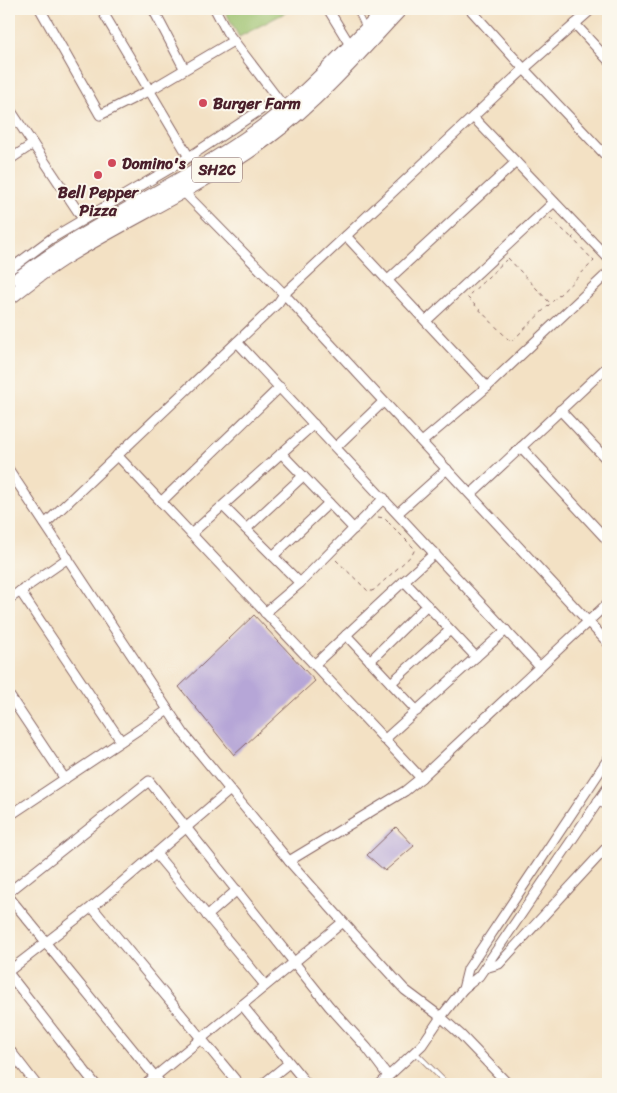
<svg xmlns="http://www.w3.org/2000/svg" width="617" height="1093" font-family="Sriracha,sans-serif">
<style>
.green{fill:#9ac06b;stroke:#72704b}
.building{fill:#b6a6d7}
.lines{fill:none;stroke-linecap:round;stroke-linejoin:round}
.lane-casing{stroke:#856361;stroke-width:6}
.street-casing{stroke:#856361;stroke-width:11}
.primary-casing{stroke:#856361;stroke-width:16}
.path{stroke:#856361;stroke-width:1;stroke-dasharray:4 4;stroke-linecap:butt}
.lane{stroke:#fff;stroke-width:4.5}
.street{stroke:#fff;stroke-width:9}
.primary{stroke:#fff;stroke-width:14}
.poi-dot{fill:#d1495b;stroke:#fbf7ec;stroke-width:2}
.labels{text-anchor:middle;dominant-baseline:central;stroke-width:4;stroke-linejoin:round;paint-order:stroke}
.shield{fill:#fbf7ec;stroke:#7f6065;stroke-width:1}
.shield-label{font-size:15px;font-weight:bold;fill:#4a1f2b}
.poi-label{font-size:16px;font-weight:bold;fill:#4a1f2b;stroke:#fbf7ec;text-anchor:start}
</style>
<rect width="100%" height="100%" fill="#fbf7ec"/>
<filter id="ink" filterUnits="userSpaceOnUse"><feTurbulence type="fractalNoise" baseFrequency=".02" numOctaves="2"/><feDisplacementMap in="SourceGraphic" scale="10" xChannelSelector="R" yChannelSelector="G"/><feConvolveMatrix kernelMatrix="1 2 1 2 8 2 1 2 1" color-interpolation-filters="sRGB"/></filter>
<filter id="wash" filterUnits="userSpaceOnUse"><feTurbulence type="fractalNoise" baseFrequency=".0096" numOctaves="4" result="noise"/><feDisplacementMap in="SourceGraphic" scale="20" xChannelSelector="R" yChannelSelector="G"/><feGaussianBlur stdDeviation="1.12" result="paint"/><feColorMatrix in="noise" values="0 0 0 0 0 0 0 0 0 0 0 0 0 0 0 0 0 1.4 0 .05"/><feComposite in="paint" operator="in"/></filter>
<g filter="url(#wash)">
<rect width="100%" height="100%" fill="#f3e1c4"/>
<polygon class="green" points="224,9 292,9 239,37"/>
<g id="blocks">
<g class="building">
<polygon points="254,615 315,681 234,755 179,687"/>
<polygon points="396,827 414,846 385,871 367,855"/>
</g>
</g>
</g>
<g filter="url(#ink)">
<use href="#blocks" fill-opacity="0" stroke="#856361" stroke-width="1"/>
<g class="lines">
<g class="lane-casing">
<g id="lane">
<polyline points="356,9 365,28"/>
<polyline points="415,1052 447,1084"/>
</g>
</g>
<g class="street-casing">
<g id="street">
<polyline points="40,9 100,115 150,90 233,41"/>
<polyline points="101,9 189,157"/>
<polyline points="153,9 184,68"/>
<polyline points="215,9 227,32 281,103"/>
<polyline points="328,9 350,45"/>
<polyline points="470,9 524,69 608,158"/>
<polyline points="575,24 608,60"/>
<polyline points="9,108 83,219"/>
<polyline points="473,117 608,258"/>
<polyline points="9,160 33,144"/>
<polyline points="182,190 284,294 608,643"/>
<polyline points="346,236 487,387 608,273"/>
<polyline points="9,270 52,238 186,159 277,99"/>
<polyline points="388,280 516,162"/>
<polyline points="426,321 554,202"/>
<polyline points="237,342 540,667"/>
<polyline points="560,410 608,461"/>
<polyline points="422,442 487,387"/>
<polyline points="336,447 383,402"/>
<polyline points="521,447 608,541"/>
<polyline points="281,453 354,529"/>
<polyline points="117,455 421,778 608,603"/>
<polyline points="9,470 184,734 289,861 353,933 405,990 441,1017 422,1045 380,1084"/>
<polyline points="471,494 608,366"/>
<polyline points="161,502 280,387"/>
<polyline points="223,506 300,583 265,613"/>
<polyline points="398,513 447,469"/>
<polyline points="45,524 278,303 284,294 524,69 592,9"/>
<polyline points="246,529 303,476"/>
<polyline points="191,534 314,424"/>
<polyline points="273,556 329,503"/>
<polyline points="300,583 384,498"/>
<polyline points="20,591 121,741"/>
<polyline points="9,599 68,558"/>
<polyline points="346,635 417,711"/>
<polyline points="476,657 506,630"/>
<polyline points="370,661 427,605"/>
<polyline points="314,665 404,581"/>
<polyline points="391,683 450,630"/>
<polyline points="9,695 65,779"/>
<polyline points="384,740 476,657 404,581 435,553"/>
<polyline points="608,759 468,969 463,989 479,976 608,787"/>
<polyline points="598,801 608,805"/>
<polyline points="9,816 168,710"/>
<polyline points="156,854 265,985"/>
<polyline points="289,861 405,791 421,778"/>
<polyline points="9,892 149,781 329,1006 367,1048 388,1076"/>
<polyline points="9,897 46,942"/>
<polyline points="92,907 239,1084"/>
<polyline points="207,916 237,890"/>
<polyline points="45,942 161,1084"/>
<polyline points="485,968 499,964 608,846"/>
<polyline points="9,971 106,896 230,790"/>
<polyline points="9,974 95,1084"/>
<polyline points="463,989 441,1017 461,1035 508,1084"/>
<polyline points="242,1005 307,1084"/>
<polyline points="9,1049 36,1084"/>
<polyline points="146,1084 343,922"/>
<polyline points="263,1084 289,1063"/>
</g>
</g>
<g class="primary-casing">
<g id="primary">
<path d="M19,278C94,222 181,185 257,131C305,97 345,50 387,9"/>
<path d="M9,298C28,283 47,268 67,256C134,215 207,183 270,136C318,100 359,53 400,9"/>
</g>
</g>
<g class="path">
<polyline points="550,218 572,238"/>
<polyline points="508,258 550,303"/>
<polyline points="507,259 467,297 511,342 594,261 572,238 575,235"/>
<polyline points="378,517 384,518 389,523 391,521"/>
<polyline points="336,560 369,592 374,590 412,555 415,549 389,523"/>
</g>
<use href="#lane" class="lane"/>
<use href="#street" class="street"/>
<use href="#primary" class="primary"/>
</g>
</g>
<g class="poi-dot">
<circle cx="203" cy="103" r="5"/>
<circle cx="112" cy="163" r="5"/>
<circle cx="98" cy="175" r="5"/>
</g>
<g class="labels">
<rect class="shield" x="192" y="157.5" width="50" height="25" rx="4"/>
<g class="shield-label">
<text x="217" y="170">SH2C</text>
</g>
<g class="poi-label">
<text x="213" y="103">Burger Farm</text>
<text x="122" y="163">Domino's</text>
<text x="98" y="192" text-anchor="middle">Bell Pepper<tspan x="98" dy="18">Pizza</tspan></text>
</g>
</g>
<rect width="617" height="1093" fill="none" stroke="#fbf7ec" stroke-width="30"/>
</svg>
